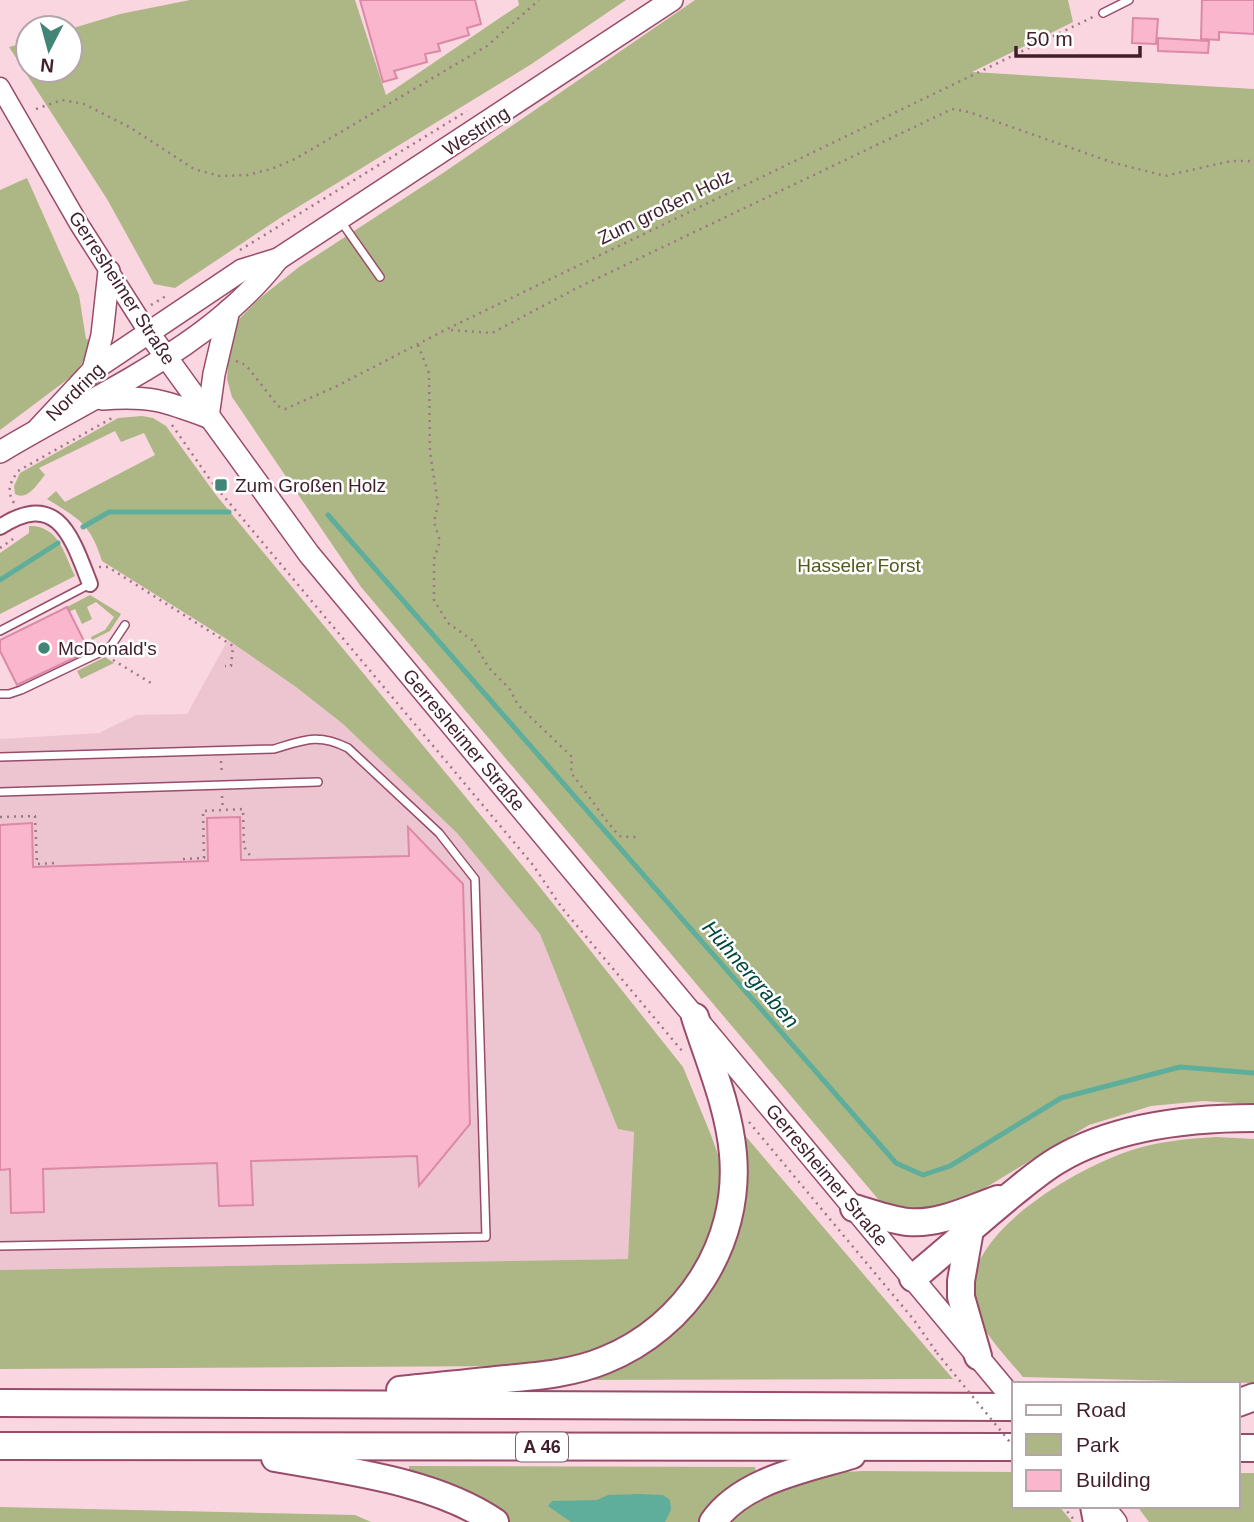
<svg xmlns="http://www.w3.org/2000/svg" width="1254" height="1522" font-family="Helvetica,sans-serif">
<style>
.built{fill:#ecc5d1}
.green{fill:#adb785}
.water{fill:#5fae9c}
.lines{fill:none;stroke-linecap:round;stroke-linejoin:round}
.stream{stroke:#5fae9c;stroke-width:5}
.building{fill:#fab6cd;stroke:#db89a6;stroke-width:2}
.service-casing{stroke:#984c69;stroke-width:10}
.minor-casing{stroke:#984c69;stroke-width:18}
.tertiary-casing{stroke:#984c69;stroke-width:21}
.secondary-casing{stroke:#984c69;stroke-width:24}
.motorway-casing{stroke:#984c69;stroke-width:30}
.path{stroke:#9b7884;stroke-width:2.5;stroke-dasharray:2 5;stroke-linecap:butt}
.service{stroke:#fff;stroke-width:7}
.minor{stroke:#fff;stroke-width:14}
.tertiary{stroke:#fff;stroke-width:18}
.secondary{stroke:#fff;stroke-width:21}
.motorway{stroke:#fff;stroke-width:26}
.path-bridge{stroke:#9b7884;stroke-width:2.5;stroke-dasharray:2 5;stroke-linecap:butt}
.poi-dot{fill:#428476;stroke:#fff;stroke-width:2.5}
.labels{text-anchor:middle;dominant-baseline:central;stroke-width:5;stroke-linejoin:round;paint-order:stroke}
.shield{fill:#fff;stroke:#79626b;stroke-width:2}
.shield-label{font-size:18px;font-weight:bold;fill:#401f2b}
.street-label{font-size:19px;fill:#401f2b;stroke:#fff}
.poi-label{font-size:19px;fill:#401f2b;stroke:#fff;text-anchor:start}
.park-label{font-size:19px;fill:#525c18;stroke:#fff}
.water-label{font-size:21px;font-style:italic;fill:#00493d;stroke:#fff}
</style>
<rect width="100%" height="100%" fill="#fad6e1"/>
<polygon class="built" points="228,640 296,687 343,724 457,833 540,934 618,1129 634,1131 628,1259 0,1270 0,739 99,733 136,715 187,714"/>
<g class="green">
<polygon points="190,0 355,0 386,95 519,5 518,0 626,0 530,65 280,218 175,288 154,284 107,199 9,47 28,42 28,70 70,70 70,29 120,14"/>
<polygon points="695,0 1068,0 1073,22 972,72 1254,89 1254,1104 1203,1101 1151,1106 1089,1125 965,1200 941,1212 891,1208 878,1199 361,587 232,397 227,379 230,336 240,318 260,298 299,267 443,173"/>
<polygon points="27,178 79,295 86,339 95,341 76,373 0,430 0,190"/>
<path d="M142,416L153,418L166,426L216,495L535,881L683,1067L711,1135L723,1169L715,1221L699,1264L676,1298L641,1331L590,1354L527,1366L0,1369V1270L628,1259L634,1132L618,1129L540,934L457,833L343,724L296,687L228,640L102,561C90,523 79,519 47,499L56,491L65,502L155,455L144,433L121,442L115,431L39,468L45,475C37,484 28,501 15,494L14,486L20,473L118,418Z"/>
<path d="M29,526C58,525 64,553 75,576L0,614V553L29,533Z"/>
<polygon points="90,595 121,614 110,631 92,640 91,637 105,630 114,617 96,602 87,607 92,619 82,624 75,609 69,612 67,607"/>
<polygon points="105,657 114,663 81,679 77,671"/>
<polygon points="742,1132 953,1379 556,1380 697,1306"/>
<path d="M1216,1137L1254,1139V1383L1023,1377C1006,1356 974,1325 972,1297C965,1231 1079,1167 1132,1150C1159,1141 1187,1139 1216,1137Z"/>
<polygon points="409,1466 755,1467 757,1477 703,1522 507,1522 409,1476"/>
<polygon points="863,1471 1014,1472 1014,1506 1059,1506 1072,1522 727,1522 755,1499 823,1473"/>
<polygon points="1238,1473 1254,1473 1254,1522 1149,1522 1137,1506 1238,1506"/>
<polygon points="0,1507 355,1515 371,1522 0,1522"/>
</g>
<polygon class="water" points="639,1494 663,1495 670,1500 671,1510 665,1522 571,1522 548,1506 552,1501 597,1500 608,1495"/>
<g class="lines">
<g class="stream">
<polyline points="328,515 896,1163 923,1175 950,1166 1061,1098 1180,1067 1254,1073"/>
<polyline points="83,527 109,512 229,512"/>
<polyline points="0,580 58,543"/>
</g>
</g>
<g class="building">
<polygon points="360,0 475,0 481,24 467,28 469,35 438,44 440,51 425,54 427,62 394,71 397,78 383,82"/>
<polygon points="1202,0 1254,0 1254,34 1219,32 1219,40 1201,39"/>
<polygon points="1133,18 1158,19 1156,44 1132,43"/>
<polygon points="1158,38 1209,41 1208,53 1158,51"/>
<polygon points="67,607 89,651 17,685 0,651 0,640"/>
<polygon points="240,817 241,860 409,856 408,827 463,884 470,1124 419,1186 417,1156 251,1161 253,1205 219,1206 217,1163 43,1169 44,1212 11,1213 10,1169 0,1170 0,825 32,823 33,867 208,861 207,818"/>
</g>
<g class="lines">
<g class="service-casing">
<g id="service">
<polyline points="1103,13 1129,0"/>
<polyline points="340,220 380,277"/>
<polyline points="0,631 90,584"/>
<polyline points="0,694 9,694 21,690 105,650 111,646 125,625"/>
<path d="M0,757L274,749C304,740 318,733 348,748L439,833L475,879L486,1237L0,1246"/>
<polyline points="0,792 318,782"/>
</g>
</g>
<g class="minor-casing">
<path id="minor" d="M0,527C58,489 72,538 90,584"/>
</g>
<g class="tertiary-casing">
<polyline id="tertiary" points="0,87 79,224 148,332"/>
</g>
<g class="secondary-casing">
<g id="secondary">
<polyline points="148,332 309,554 1014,1400"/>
<polyline points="93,370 102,335 109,271"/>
<path d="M102,399C149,395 165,401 208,417"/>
<polyline points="208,417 214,374 229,310"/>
<polyline points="38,429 93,370 242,270 278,259 672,0"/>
<path d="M0,452C95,394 208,350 278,259"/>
<polyline points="1103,1506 1116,1522"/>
</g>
</g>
<g class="motorway-casing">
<g id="motorway">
<path d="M854,1208C872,1213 890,1220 908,1222C938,1225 970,1209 998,1199"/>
<polyline points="970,1230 961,1281 961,1297 978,1356"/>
<path d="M913,1278C946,1251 978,1222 1011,1195C1026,1183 1041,1170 1058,1160C1115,1126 1188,1118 1254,1118"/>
<path d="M400,1390C435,1386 471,1383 506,1379C539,1376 574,1373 605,1360C687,1327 741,1243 733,1154C729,1107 709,1061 695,1017"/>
<polyline points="0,1403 1014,1407"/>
<polyline points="1238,1403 1254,1397"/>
<polyline points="0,1446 1014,1447"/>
<polyline points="1238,1448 1254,1448"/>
<path d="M275,1458C346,1471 435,1481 495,1522"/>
<polyline points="1094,1506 1097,1522"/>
<path d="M713,1522C742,1480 806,1469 852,1455"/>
</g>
</g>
<g class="path">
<polyline points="36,109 62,100 84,104 131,128 194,169 220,176 247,175 271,169 295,159 487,46 539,0"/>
<polyline points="240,250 467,111"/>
<polyline points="151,305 166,296"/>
<polyline points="451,330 492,333 575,289 952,109 969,112 1111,162 1165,176 1231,161 1254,161"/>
<path d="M418,345L429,373L430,452L438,504L434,522L440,541L434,559V600L448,623L472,640L489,668L509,688L518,705L572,757L571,773C579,782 614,833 620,836C625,837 633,837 637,837"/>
<polyline points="236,361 246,365 278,406 285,409 335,387 447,329 1093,17"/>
<polyline points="172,425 211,481 533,865 562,908 683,1052"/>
<path d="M14,503C6,490 10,483 18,471L112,418"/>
<polyline points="0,548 13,539"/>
<polyline points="99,567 108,567 233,646 231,666 225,666"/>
<polyline points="113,660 151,683"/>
<polyline points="221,761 222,775"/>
<polyline points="222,796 223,810"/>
<polyline points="0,817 35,816 37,864 56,863"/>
<polyline points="183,859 204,858 203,811 243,809 244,847 252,858"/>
<polyline points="749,1122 914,1320 937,1353"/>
<polyline points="1063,1506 1074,1520"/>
</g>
<use href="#service" class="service"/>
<use href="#minor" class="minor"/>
<use href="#tertiary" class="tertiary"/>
<use href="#secondary" class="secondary"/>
<use href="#motorway" class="motorway"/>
<polyline class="path-bridge" points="937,1353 1014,1447"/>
</g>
<g class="poi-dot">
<rect x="214" y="478" width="14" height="14" rx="3.5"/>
<circle cx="44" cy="648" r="7"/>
</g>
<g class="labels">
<rect class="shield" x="516" y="1432.5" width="52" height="29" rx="5"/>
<g class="shield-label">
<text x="542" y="1447">A 46</text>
</g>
<g class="street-label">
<text transform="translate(476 131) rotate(-33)">Westring</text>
<text transform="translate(665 207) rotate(-26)">Zum großen Holz</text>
<text transform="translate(122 288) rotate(57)">Gerresheimer Straße</text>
<text transform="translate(75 392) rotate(-45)">Nordring</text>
<text transform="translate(464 740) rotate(50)">Gerresheimer Straße</text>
<text transform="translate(827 1175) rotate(50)">Gerresheimer Straße</text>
</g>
<g class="poi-label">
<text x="235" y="485">Zum Großen Holz</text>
<text x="58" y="648">McDonald's</text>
</g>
<g class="park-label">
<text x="859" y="565">Hasseler Forst</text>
</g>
<g class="water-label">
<text transform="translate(751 974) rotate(49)">Hühnergraben</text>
</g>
</g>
<rect x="1012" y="1382" width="228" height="126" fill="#ffffff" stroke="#b3a5aa" stroke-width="2"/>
<rect x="1026" y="1405" width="35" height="10" fill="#ffffff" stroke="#b3a5aa" stroke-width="2"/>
<text x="1076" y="1417" font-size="21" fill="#401f2b">Road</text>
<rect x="1026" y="1434" width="35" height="21" fill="#adb785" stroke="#b3a5aa" stroke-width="2"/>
<text x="1076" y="1452" font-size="21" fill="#401f2b">Park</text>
<rect x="1026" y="1470" width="35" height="21" fill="#fab6cd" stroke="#b3a5aa" stroke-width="2"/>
<text x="1076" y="1487" font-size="21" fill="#401f2b">Building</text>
<g transform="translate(49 49) rotate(186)"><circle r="33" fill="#ffffff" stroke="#b3a5aa" stroke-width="2"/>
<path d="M0-5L12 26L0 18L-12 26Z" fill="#428476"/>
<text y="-10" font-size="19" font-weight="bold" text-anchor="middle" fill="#401f2b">N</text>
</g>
<path d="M1016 46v10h124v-10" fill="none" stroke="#401f2b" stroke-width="3.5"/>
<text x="1026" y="46" font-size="21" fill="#401f2b" stroke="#ffffff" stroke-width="5" paint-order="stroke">50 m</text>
</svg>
